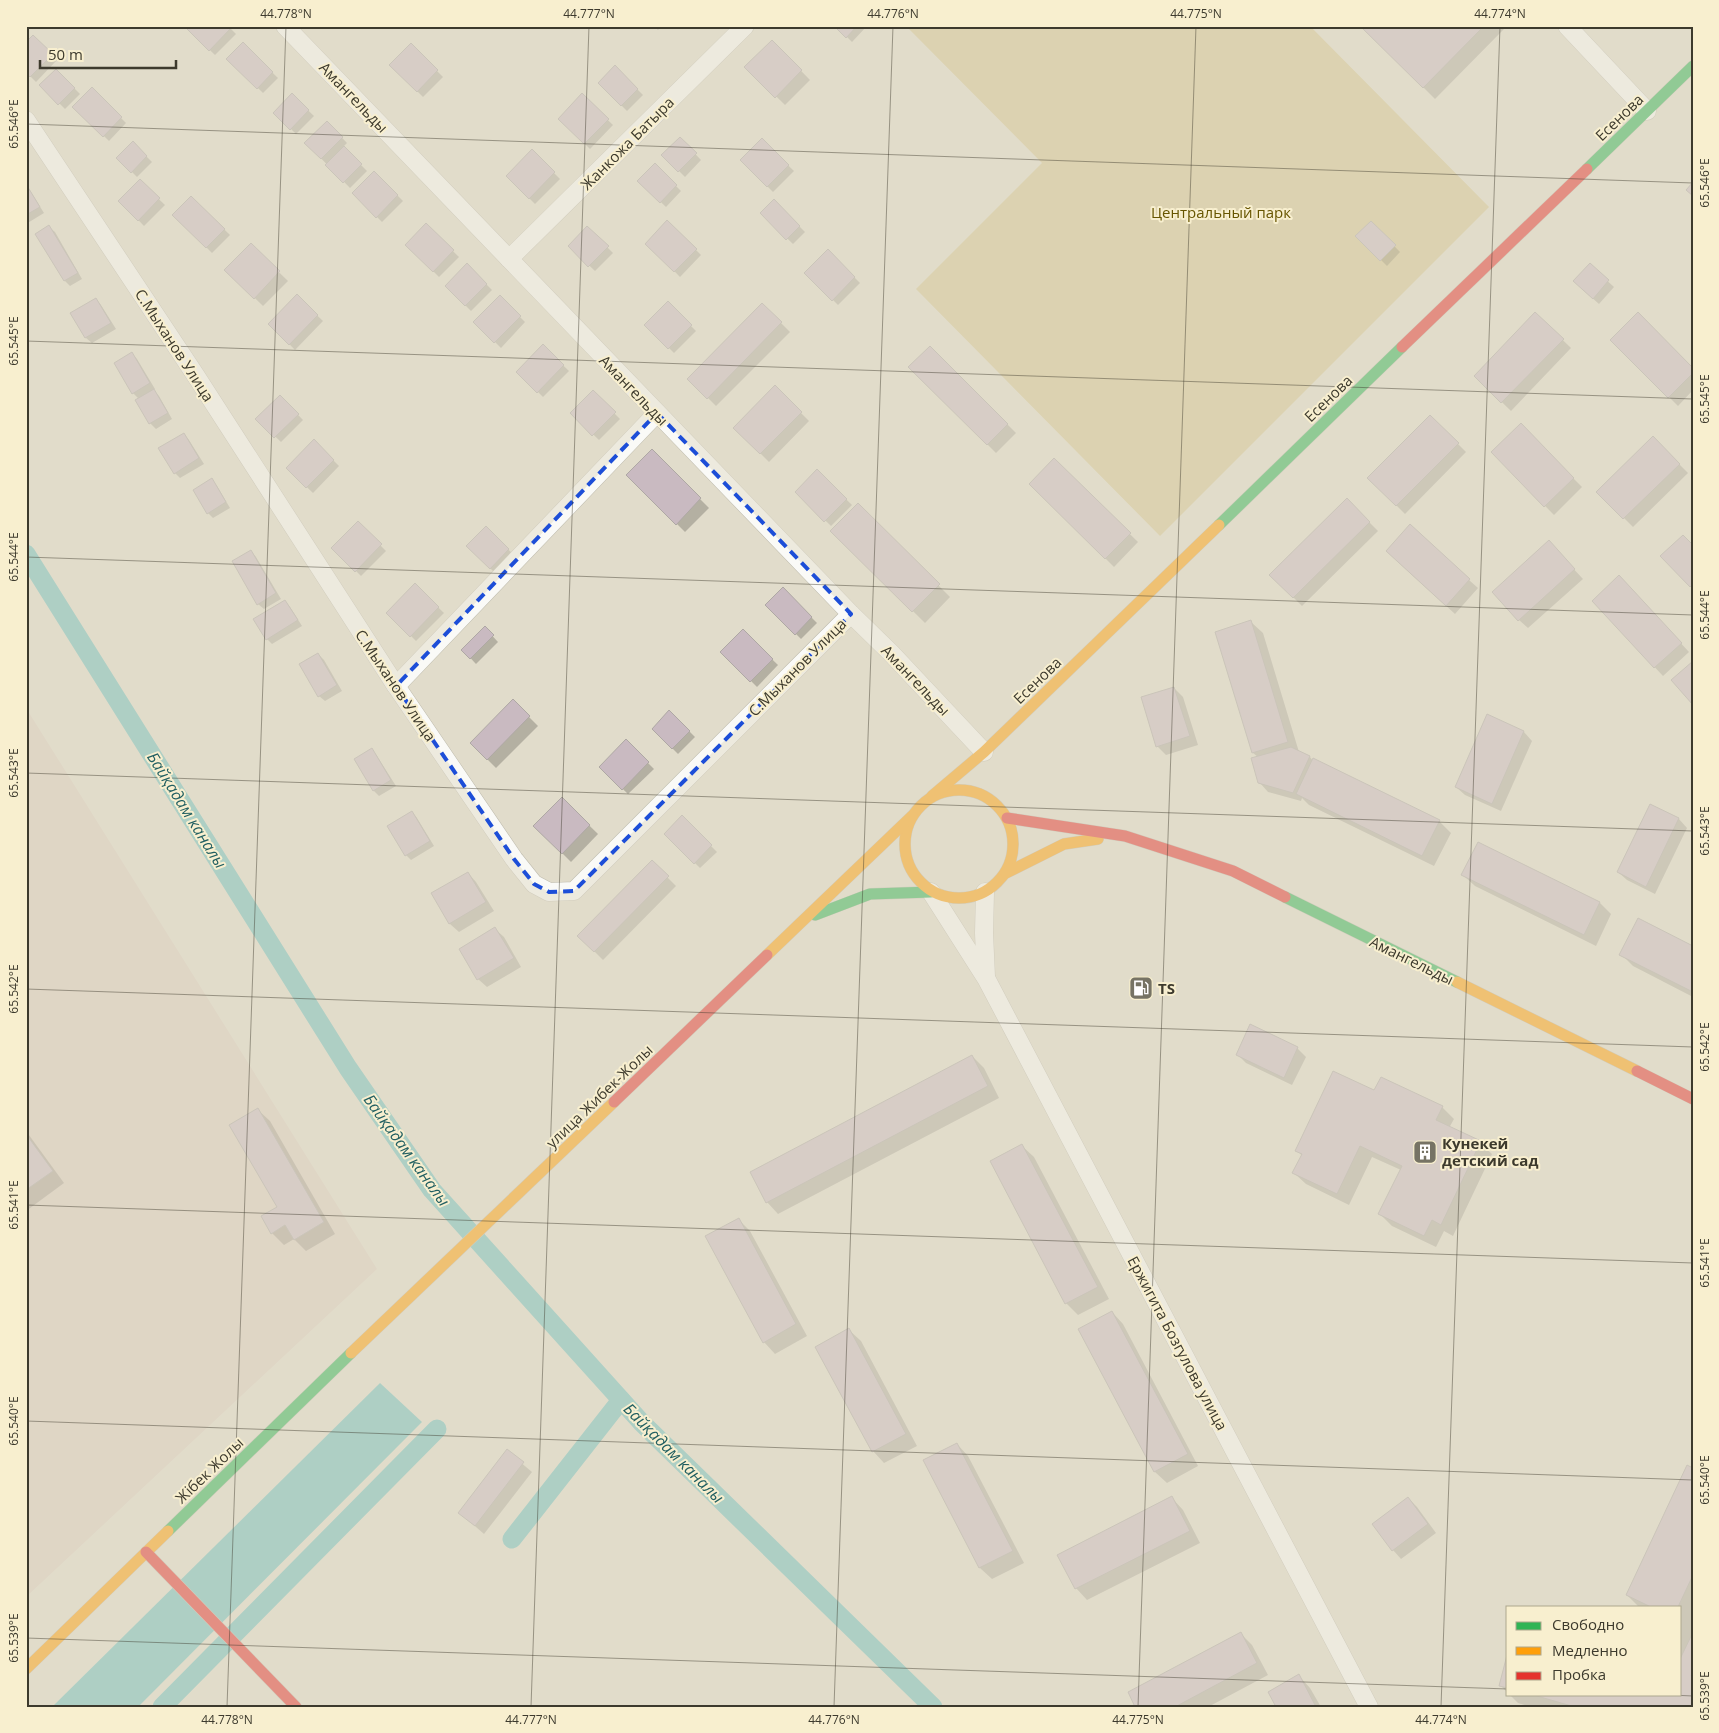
<svg xmlns="http://www.w3.org/2000/svg" width="1719" height="1733" font-family="'Open Sans',sans-serif">
<style>
.industrial{fill:#dbcebf}
.green{fill:#d4c692}
.water{fill:#70bfbd}
.shadow{fill:#0003}
.lines{fill:none;stroke-linecap:round;stroke-linejoin:round}
.canal{stroke:#70bfbd;stroke-width:19}
.building{fill:#c9bac1;stroke:#aea8a4}
.street-casing{stroke:#bebbad;stroke-width:19}
.fast-casing{stroke:#bebbad;stroke-width:12}
.slow-casing{stroke:#bebbad;stroke-width:12}
.jam-casing{stroke:#bebbad;stroke-width:12}
.street{stroke:#fafaf7;stroke-width:18}
.fast{stroke:#30b455;stroke-width:11}
.slow{stroke:#ff9f0a;stroke-width:11}
.jam{stroke:#e5322d;stroke-width:11}
.marked{fill:none;stroke:#1d4ed8;stroke-width:4;stroke-dasharray:10 6;stroke-linejoin:round}
.ticks{fill:none;stroke:#3d3a2d;stroke-width:1;stroke-opacity:0.45}
.labels{text-anchor:middle;dominant-baseline:central;stroke-width:4;stroke-linejoin:round;paint-order:stroke}
.street-label{font-size:15px;fill:#3d3a2d;stroke:#f8efcf}
.park-label{font-size:15px;fill:#675500;stroke:#f8efcf}
.poi-label{font-size:15px;font-weight:bold;fill:#3d3a2d;stroke:#f8efcf;text-anchor:start}
.water-label{font-size:16px;font-style:italic;fill:#215f61;stroke:#f8efcf}
.neatline{fill:none;stroke:#3d3a2d;stroke-width:2}
.ticks-label{font-size:12px;text-anchor:middle;fill:#3d3a2d}
</style>
<rect width="100%" height="100%" fill="#e1dccb"/>
<polygon class="industrial" points="26,708 377,1269 26,1597"/>
<polygon class="green" points="906,26 1310,26 1489,207 1160,536 916,289 1042,163"/>
<polygon class="water" points="380,1383 422,1422 138,1707 52,1707"/>
<g class="shadow">
<polygon points="228,26 236,34 215,55 186,27"/>
<polygon points="654,26 661,26 658,30"/>
<polygon points="836,26 867,26 852,42"/>
<polygon points="1362,26 1503,26 1505,28 1435,99"/>
<polygon points="33,37 57,60 36,82 26,72"/>
<polygon points="772,41 810,80 785,105 746,67"/>
<polygon points="243,44 278,78 263,93 228,59"/>
<polygon points="411,45 443,77 423,97 391,65"/>
<polygon points="615,67 643,95 627,111 599,83"/>
<polygon points="56,70 80,94 65,109 41,85"/>
<polygon points="92,89 126,123 109,141 74,107"/>
<polygon points="292,95 314,116 296,134 275,113"/>
<polygon points="582,95 613,125 590,149 560,119"/>
<polygon points="327,122 347,143 343,147 367,171 350,188 306,143"/>
<polygon points="680,138 701,160 685,177 663,155"/>
<polygon points="762,140 794,171 773,192 741,160"/>
<polygon points="133,143 152,162 137,177 118,158"/>
<polygon points="532,151 560,179 535,204 507,176"/>
<polygon points="655,165 681,191 666,207 639,181"/>
<polygon points="374,172 403,201 382,222 353,193"/>
<polygon points="140,181 165,205 144,226 120,201"/>
<polygon points="26,184 44,213 26,224"/>
<polygon points="191,197 230,235 212,253 174,215"/>
<polygon points="774,201 805,232 793,244 761,213"/>
<polygon points="668,222 701,255 680,277 647,243"/>
<polygon points="1371,222 1400,252 1387,266 1357,236"/>
<polygon points="426,225 459,257 439,277 407,245"/>
<polygon points="49,227 55,232 82,279 70,286 65,281"/>
<polygon points="588,228 613,253 595,271 569,246"/>
<polygon points="251,245 288,281 263,306 226,270"/>
<polygon points="828,251 860,283 838,305 806,273"/>
<polygon points="467,265 492,290 471,311 446,286"/>
<polygon points="1590,265 1614,287 1599,304 1580,287"/>
<polygon points="297,296 323,321 295,350 270,324"/>
<polygon points="500,297 525,322 501,348 475,322"/>
<polygon points="96,299 101,305 116,329 92,343 86,338 72,313"/>
<polygon points="668,303 696,331 674,353 646,325"/>
<polygon points="762,304 790,332 716,406 689,379"/>
<polygon points="1535,313 1571,348 1511,411 1475,376"/>
<polygon points="1612,340 1693,369 1693,390 1678,406"/>
<polygon points="543,346 569,371 543,397 518,372"/>
<polygon points="930,347 1016,433 996,453 910,367"/>
<polygon points="132,354 137,359 155,389 153,390 159,396 172,419 156,429 150,423 139,399 133,393"/>
<polygon points="775,387 809,421 769,462 735,428"/>
<polygon points="593,392 620,419 599,440 571,413"/>
<polygon points="280,396 303,420 281,442 257,419"/>
<polygon points="1430,416 1466,452 1405,514 1369,478"/>
<polygon points="1520,425 1582,487 1554,515 1492,452"/>
<polygon points="184,434 189,440 204,464 180,478 175,473"/>
<polygon points="1653,438 1688,473 1633,527 1598,492"/>
<polygon points="314,441 339,466 313,493 287,468"/>
<polygon points="652,451 709,508 685,532 628,475"/>
<polygon points="1054,460 1138,542 1114,567 1031,484"/>
<polygon points="817,471 852,505 831,526 796,492"/>
<polygon points="212,480 217,486 230,508 213,518 208,513"/>
<polygon points="1347,500 1378,531 1302,606 1271,575"/>
<polygon points="858,505 950,597 925,623 832,531"/>
<polygon points="358,523 386,551 361,576 333,548"/>
<polygon points="486,528 514,555 496,574 468,546"/>
<polygon points="251,551 256,557 281,599 264,609 258,604"/>
<polygon points="1557,551 1583,579 1528,628 1519,620"/>
<polygon points="1396,560 1469,580 1478,588 1455,614"/>
<polygon points="415,585 444,613 416,641 388,613"/>
<polygon points="1627,585 1689,652 1663,676 1593,601"/>
<polygon points="783,589 817,623 801,639 767,605"/>
<polygon points="285,601 290,607 302,626 272,644 267,639"/>
<polygon points="1251,622 1263,633 1299,752 1310,757 1313,761 1439,821 1451,833 1434,866 1309,805 1302,798 1301,801 1268,792 1260,783 1258,757 1253,753 1217,632"/>
<polygon points="485,628 498,642 476,664 463,650"/>
<polygon points="743,631 778,665 757,687 722,652"/>
<polygon points="318,654 324,660 342,691 325,701 319,696"/>
<polygon points="1174,688 1183,697 1198,745 1166,755 1157,746"/>
<polygon points="513,701 538,726 496,768 471,743"/>
<polygon points="670,712 695,737 678,754 653,729"/>
<polygon points="1487,716 1524,732 1532,741 1501,811 1465,795 1456,787"/>
<polygon points="626,741 654,769 628,794 600,767"/>
<polygon points="372,750 377,756 396,786 379,796 374,791 355,760"/>
<polygon points="562,799 598,834 571,862 535,826"/>
<polygon points="1651,805 1679,819 1687,828 1655,894 1627,880 1618,872"/>
<polygon points="412,812 417,818 434,846 411,860 406,855"/>
<polygon points="682,817 717,852 700,868 665,834"/>
<polygon points="652,862 676,886 603,960 579,936"/>
<polygon points="468,873 476,882 494,911 459,932 450,924 433,894"/>
<polygon points="1463,875 1600,903 1611,914 1596,946 1475,886"/>
<polygon points="495,929 504,937 521,967 487,987 478,979"/>
<polygon points="1693,947 1693,997 1633,966 1621,954"/>
<polygon points="1297,1048 1306,1057 1292,1085 1246,1063 1237,1054"/>
<polygon points="972,1056 984,1068 999,1098 778,1214 767,1202"/>
<polygon points="1375,1092 1442,1107 1454,1119 1449,1128 1480,1143 1492,1154 1453,1236 1444,1231 1436,1247 1392,1226 1380,1214 1401,1170 1372,1157 1349,1205 1306,1184 1294,1173 1302,1156 1297,1150"/>
<polygon points="258,1110 270,1121 335,1234 306,1251 294,1239 284,1245 272,1233 278,1208"/>
<polygon points="26,1131 64,1183 26,1211"/>
<polygon points="1022,1146 1034,1157 1109,1299 1078,1315 1066,1303 992,1162"/>
<polygon points="739,1220 750,1231 807,1336 775,1354 764,1342"/>
<polygon points="1112,1312 1123,1324 1198,1466 1167,1483 1155,1472 1080,1329"/>
<polygon points="849,1330 861,1341 917,1446 884,1463 873,1451"/>
<polygon points="957,1444 968,1456 1024,1563 992,1579 980,1568 925,1461"/>
<polygon points="507,1451 532,1472 484,1534 460,1513"/>
<polygon points="1693,1469 1693,1707 1531,1707 1518,1703 1509,1694 1680,1694 1680,1607 1639,1607 1627,1595"/>
<polygon points="1172,1498 1183,1510 1200,1543 1087,1600 1076,1588"/>
<polygon points="1408,1498 1417,1507 1436,1533 1401,1559 1393,1550"/>
<polygon points="1240,1633 1252,1645 1268,1675 1208,1707 1137,1707"/>
<polygon points="1508,1656 1508,1693 1500,1685"/>
<polygon points="1299,1676 1310,1688 1321,1707 1277,1707"/>
</g>
<g class="lines">
<g class="canal">
<polyline points="26,554 348,1068 432,1190 642,1423 933,1707"/>
<polyline points="512,1539 621,1400"/>
<polyline points="162,1707 437,1429"/>
</g>
</g>
<g class="building">
<polygon points="229,26 231,28 209,51 185,27"/>
<polygon points="834,26 857,26 846,38"/>
<polygon points="1360,26 1484,26 1423,88"/>
<polygon points="33,35 53,54 30,77 26,73 26,42"/>
<polygon points="772,40 802,70 775,98 744,67"/>
<polygon points="243,42 273,72 257,89 226,59"/>
<polygon points="411,43 438,70 417,92 389,65"/>
<polygon points="615,65 638,89 621,106 598,83"/>
<polygon points="56,69 75,88 58,105 39,85"/>
<polygon points="92,87 122,117 103,137 72,107"/>
<polygon points="292,93 309,110 290,130 273,113"/>
<polygon points="582,93 609,119 584,144 558,119"/>
<polygon points="327,121 343,137 321,159 304,143"/>
<polygon points="680,137 697,153 678,172 661,155"/>
<polygon points="762,138 789,165 767,187 740,160"/>
<polygon points="133,141 147,156 131,173 116,158"/>
<polygon points="344,146 362,164 343,183 325,165"/>
<polygon points="532,149 555,172 529,199 506,176"/>
<polygon points="655,163 677,185 660,203 637,181"/>
<polygon points="374,171 398,195 376,218 352,193"/>
<polygon points="140,179 160,198 138,221 118,201"/>
<polygon points="1693,182 1693,196 1686,190"/>
<polygon points="26,184 40,207 26,215"/>
<polygon points="191,196 225,229 206,248 172,215"/>
<polygon points="774,199 800,226 786,240 760,213"/>
<polygon points="667,220 697,249 674,272 645,244"/>
<polygon points="1371,221 1396,245 1380,261 1355,236"/>
<polygon points="426,223 454,250 433,272 405,245"/>
<polygon points="49,225 78,273 64,281 35,234"/>
<polygon points="587,226 609,246 588,267 568,246"/>
<polygon points="251,243 280,271 254,299 224,270"/>
<polygon points="828,249 855,277 832,301 804,273"/>
<polygon points="467,263 487,284 465,306 445,286"/>
<polygon points="1590,263 1609,280 1593,299 1573,281"/>
<polygon points="297,294 318,315 289,345 268,324"/>
<polygon points="500,295 521,316 494,343 473,322"/>
<polygon points="96,298 111,323 85,338 70,313"/>
<polygon points="668,301 692,325 668,349 644,325"/>
<polygon points="762,303 782,322 707,399 687,379"/>
<polygon points="1535,312 1564,339 1501,403 1474,376"/>
<polygon points="1638,312 1693,368 1693,373 1668,398 1610,340"/>
<polygon points="543,344 564,365 537,393 516,372"/>
<polygon points="930,346 1008,424 987,445 908,367"/>
<polygon points="132,352 150,383 132,394 114,363"/>
<polygon points="775,385 802,412 760,454 733,428"/>
<polygon points="154,389 168,413 149,424 135,400"/>
<polygon points="593,390 616,412 592,436 570,413"/>
<polygon points="280,395 299,414 274,438 255,419"/>
<polygon points="1430,415 1459,443 1396,506 1367,478"/>
<polygon points="1521,423 1574,478 1544,507 1491,452"/>
<polygon points="184,433 199,458 174,474 158,448"/>
<polygon points="1653,436 1680,464 1623,519 1596,492"/>
<polygon points="314,439 334,460 306,488 286,468"/>
<polygon points="652,449 701,498 676,525 626,475"/>
<polygon points="1054,458 1131,533 1105,559 1029,484"/>
<polygon points="817,469 847,499 824,522 795,492"/>
<polygon points="212,478 226,502 207,514 193,490"/>
<polygon points="1347,498 1370,522 1293,598 1269,575"/>
<polygon points="858,503 940,584 912,612 830,531"/>
<polygon points="358,521 382,544 355,572 331,548"/>
<polygon points="1410,524 1470,579 1446,606 1386,551"/>
<polygon points="486,526 509,549 490,569 466,546"/>
<polygon points="1683,535 1693,545 1693,584 1690,587 1660,556"/>
<polygon points="1549,540 1575,569 1518,621 1492,592"/>
<polygon points="251,550 276,593 257,605 232,561"/>
<polygon points="1619,575 1682,643 1654,668 1592,601"/>
<polygon points="415,583 439,607 410,637 386,613"/>
<polygon points="783,587 812,617 795,635 765,605"/>
<polygon points="285,600 298,620 266,640 253,619"/>
<polygon points="1251,620 1288,742 1252,753 1215,632"/>
<polygon points="485,626 494,635 470,659 461,650"/>
<polygon points="743,629 773,659 750,682 720,652"/>
<polygon points="318,653 337,685 318,697 299,664"/>
<polygon points="1693,661 1693,705 1671,680"/>
<polygon points="1174,687 1190,736 1156,747 1141,697"/>
<polygon points="513,699 530,716 487,760 470,743"/>
<polygon points="669,710 690,731 672,749 652,729"/>
<polygon points="1487,714 1524,731 1492,804 1455,787"/>
<polygon points="626,739 649,762 622,790 599,767"/>
<polygon points="1291,747 1310,756 1293,793 1258,783 1251,758"/>
<polygon points="372,748 391,780 373,791 354,759"/>
<polygon points="1313,758 1440,820 1422,856 1296,794"/>
<polygon points="562,797 590,825 562,854 533,826"/>
<polygon points="1650,804 1679,818 1646,887 1617,872"/>
<polygon points="412,811 430,841 405,856 387,826"/>
<polygon points="682,815 712,845 694,864 664,834"/>
<polygon points="1478,842 1600,902 1584,935 1461,875"/>
<polygon points="652,860 669,876 594,952 577,936"/>
<polygon points="468,872 486,902 449,924 431,893"/>
<polygon points="1638,918 1693,946 1693,992 1619,955"/>
<polygon points="495,927 514,958 477,980 459,949"/>
<polygon points="1250,1024 1298,1047 1284,1078 1236,1055"/>
<polygon points="972,1055 988,1086 766,1203 750,1172"/>
<polygon points="1333,1071 1374,1090 1381,1077 1443,1106 1436,1120 1481,1141 1441,1225 1432,1220 1424,1236 1378,1214 1402,1166 1360,1146 1337,1194 1292,1173 1302,1154 1295,1151"/>
<polygon points="258,1108 324,1222 294,1240 285,1225 271,1234 261,1216 277,1207 229,1125"/>
<polygon points="26,1134 53,1171 26,1190"/>
<polygon points="1022,1144 1098,1287 1065,1304 990,1161"/>
<polygon points="739,1218 796,1324 763,1343 705,1236"/>
<polygon points="1112,1311 1188,1454 1154,1472 1078,1329"/>
<polygon points="849,1328 906,1434 872,1452 815,1347"/>
<polygon points="957,1443 1013,1551 979,1568 923,1460"/>
<polygon points="507,1449 524,1462 475,1526 458,1513"/>
<polygon points="1687,1465 1693,1468 1693,1575 1678,1607 1651,1607 1626,1595"/>
<polygon points="1172,1496 1190,1531 1075,1589 1057,1555"/>
<polygon points="1408,1497 1428,1524 1392,1551 1372,1524"/>
<polygon points="1241,1632 1257,1663 1175,1707 1135,1707 1128,1692"/>
<polygon points="1693,1632 1693,1673 1691,1676 1693,1677 1693,1707 1575,1707 1530,1694 1680,1694 1680,1659"/>
<polygon points="1508,1651 1508,1688 1499,1686"/>
<polygon points="1299,1674 1316,1707 1276,1707 1268,1692"/>
</g>
<g class="lines">
<g class="street-casing">
<g id="street">
<polyline points="285,26 851,614 891,653 984,752"/>
<polyline points="1567,26 1647,111"/>
<polyline points="26,120 196,376 396,686 514,859 534,884 549,892 574,891 851,614"/>
<polyline points="509,259 745,26"/>
<polyline points="396,686 657,413"/>
<polyline points="931,892 987,980 1369,1707"/>
<polyline points="985,892 984,933 986,977"/>
</g>
</g>
<g class="fast-casing">
<g id="fast">
<polyline points="1587,169 1693,66"/>
<polyline points="1219,525 1402,347"/>
<polyline points="1285,897 1457,982"/>
<polyline points="815,915 870,894 931,892"/>
<polyline points="168,1531 351,1353"/>
</g>
</g>
<g class="slow-casing">
<g id="slow">
<circle cx="959" cy="844" r="54"/>
<polyline points="932,796 984,752 1219,525"/>
<polyline points="1006,873 1064,844 1098,839"/>
<polyline points="767,955 912,816"/>
<polyline points="1457,982 1637,1071"/>
<polyline points="351,1353 614,1102"/>
<polyline points="26,1669 168,1531"/>
</g>
</g>
<g class="jam-casing">
<g id="jam">
<polyline points="1402,347 1587,169"/>
<polyline points="1007,818 1125,836 1233,871 1285,897"/>
<polyline points="1637,1071 1693,1099"/>
<polyline points="614,1102 767,955"/>
<polyline points="146,1552 296,1707"/>
</g>
</g>
<use href="#street" class="street"/>
<use href="#fast" class="fast"/>
<use href="#slow" class="slow"/>
<use href="#jam" class="jam"/>
</g>
<path d="M0 0H1719V1733H0ZM657,413L851,614L574,891L549,892L534,884L514,859L396,686Z" fill="#e1dccb" fill-opacity=".55" fill-rule="evenodd"/>
<path class="marked" d="M657,413L851,614L574,891L549,892L534,884L514,859L396,686Z"/>
<path class="ticks" d="M26,124L1693,183M26,341L1693,399M26,557L1693,615M26,773L1693,831M26,989L1693,1047M26,1205L1693,1263M26,1421L1693,1480M26,1638L1508,1689M1648,1694L1693,1696M227,1707L286,26M531,1707L589,26M834,1707L893,26M1138,1707L1196,26M1441,1707L1500,26"/>
<defs>
<g id="fuel-square" transform="scale(1.25)"><rect x="-9" y="-9" width="18" height="18" rx="4" fill="#767364" stroke="#f8efcf"/><path d="M-5.5-6h7V0h2V4h1.3V-2.5L3-4.5l.8-.8L6-3V5H2.5V1h-1V6h-7ZM-4.2-4.7v3.2H.2V-4.7Z" fill="#fff"/></g>
<g id="building-square" transform="scale(1.25)"><rect x="-9" y="-9" width="18" height="18" rx="4" fill="#767364" stroke="#f8efcf"/><path d="M-4-6H4V6H1V3H-1V6H-4ZM-2.5-4.3h1.7v1.8h-1.7ZM.8-4.3h1.7v1.8H.8ZM-2.5-1h1.7V.8h-1.7ZM.8-1h1.7V.8H.8Z" fill="#fff"/></g>
</defs>
<g fill-rule="evenodd">
<use href="#fuel-square" x="1141" y="988"/>
<use href="#building-square" x="1425" y="1152"/>
</g>
<g class="labels">
<g class="street-label">
<text transform="translate(354 97) rotate(46)">Амангельды</text>
<text transform="translate(1619 117) rotate(-44)">Есенова</text>
<text transform="translate(627 143) rotate(-45)">Жанкожа Батыра</text>
<text transform="translate(175 345) rotate(57)">С.Мыханов Улица</text>
<text transform="translate(634 390) rotate(46)">Амангельды</text>
<text transform="translate(1328 398) rotate(-44)">Есенова</text>
<text transform="translate(797 667) rotate(-45)">С.Мыханов Улица</text>
<text transform="translate(916 680) rotate(46)">Амангельды</text>
<text transform="translate(1037 680) rotate(-44)">Есенова</text>
<text transform="translate(396 685) rotate(56)">С.Мыханов Улица</text>
<text transform="translate(1412 960) rotate(26)">Амангельды</text>
<text transform="translate(599 1096) rotate(-44)">улица Жибек-Жолы</text>
<text transform="translate(1178 1343) rotate(62)">Ержигита Бозгулова улица</text>
<text transform="translate(209 1470) rotate(-44)">Жібек Жолы</text>
</g>
<g class="park-label">
<text x="1221" y="212">Центральный парк</text>
</g>
<g class="poi-label">
<text x="1158" y="988">TS</text>
<text x="1442" y="1143">Кунекей<tspan x="1442" dy="17">детский сад</tspan></text>
</g>
<g class="water-label">
<text transform="translate(187 810) rotate(58)">Байқадам каналы</text>
<text transform="translate(407 1150) rotate(54)">Байқадам каналы</text>
<text transform="translate(674 1453) rotate(45)">Байқадам каналы</text>
</g>
</g>
<rect width="1719" height="1733" fill="none" stroke="#f8efcf" stroke-width="55"/>
<rect x="1506" y="1606" width="175" height="90" fill="#f8efcf" stroke="#ada78e"/>
<rect x="1516" y="1622" width="25" height="8" fill="#30b455" stroke="#ada78e"/>
<text x="1552" y="1630" font-size="15" fill="#3d3a2d">Свободно</text>
<rect x="1516" y="1647" width="25" height="8" fill="#ff9f0a" stroke="#ada78e"/>
<text x="1552" y="1656" font-size="15" fill="#3d3a2d">Медленно</text>
<rect x="1516" y="1672" width="25" height="8" fill="#e5322d" stroke="#ada78e"/>
<text x="1552" y="1680" font-size="15" fill="#3d3a2d">Пробка</text>
<path d="M40 60v8h136v-8" fill="none" stroke="#3d3a2d" stroke-width="2.5"/>
<text x="48" y="60" font-size="15" fill="#3d3a2d" stroke="#f8efcf" stroke-width="4" paint-order="stroke">50 m</text>
<rect x="28" y="28" width="1664" height="1678" class="neatline"/>
<g class="ticks-label">
<text x="286" y="18">44.778°N</text>
<text x="589" y="18">44.777°N</text>
<text x="893" y="18">44.776°N</text>
<text x="1196" y="18">44.775°N</text>
<text x="1500" y="18">44.774°N</text>
<text transform="translate(14 124) rotate(-90)" y="4">65.546°E</text>
<text transform="translate(1705 183) rotate(-90)" y="4">65.546°E</text>
<text transform="translate(14 341) rotate(-90)" y="4">65.545°E</text>
<text transform="translate(1705 399) rotate(-90)" y="4">65.545°E</text>
<text transform="translate(14 557) rotate(-90)" y="4">65.544°E</text>
<text transform="translate(1705 615) rotate(-90)" y="4">65.544°E</text>
<text transform="translate(14 773) rotate(-90)" y="4">65.543°E</text>
<text transform="translate(1705 831) rotate(-90)" y="4">65.543°E</text>
<text transform="translate(14 989) rotate(-90)" y="4">65.542°E</text>
<text transform="translate(1705 1047) rotate(-90)" y="4">65.542°E</text>
<text transform="translate(14 1205) rotate(-90)" y="4">65.541°E</text>
<text transform="translate(1705 1263) rotate(-90)" y="4">65.541°E</text>
<text transform="translate(14 1421) rotate(-90)" y="4">65.540°E</text>
<text transform="translate(1705 1480) rotate(-90)" y="4">65.540°E</text>
<text transform="translate(14 1638) rotate(-90)" y="4">65.539°E</text>
<text transform="translate(1705 1696) rotate(-90)" y="4">65.539°E</text>
<text x="227" y="1724">44.778°N</text>
<text x="531" y="1724">44.777°N</text>
<text x="834" y="1724">44.776°N</text>
<text x="1138" y="1724">44.775°N</text>
<text x="1441" y="1724">44.774°N</text>
</g>
</svg>
